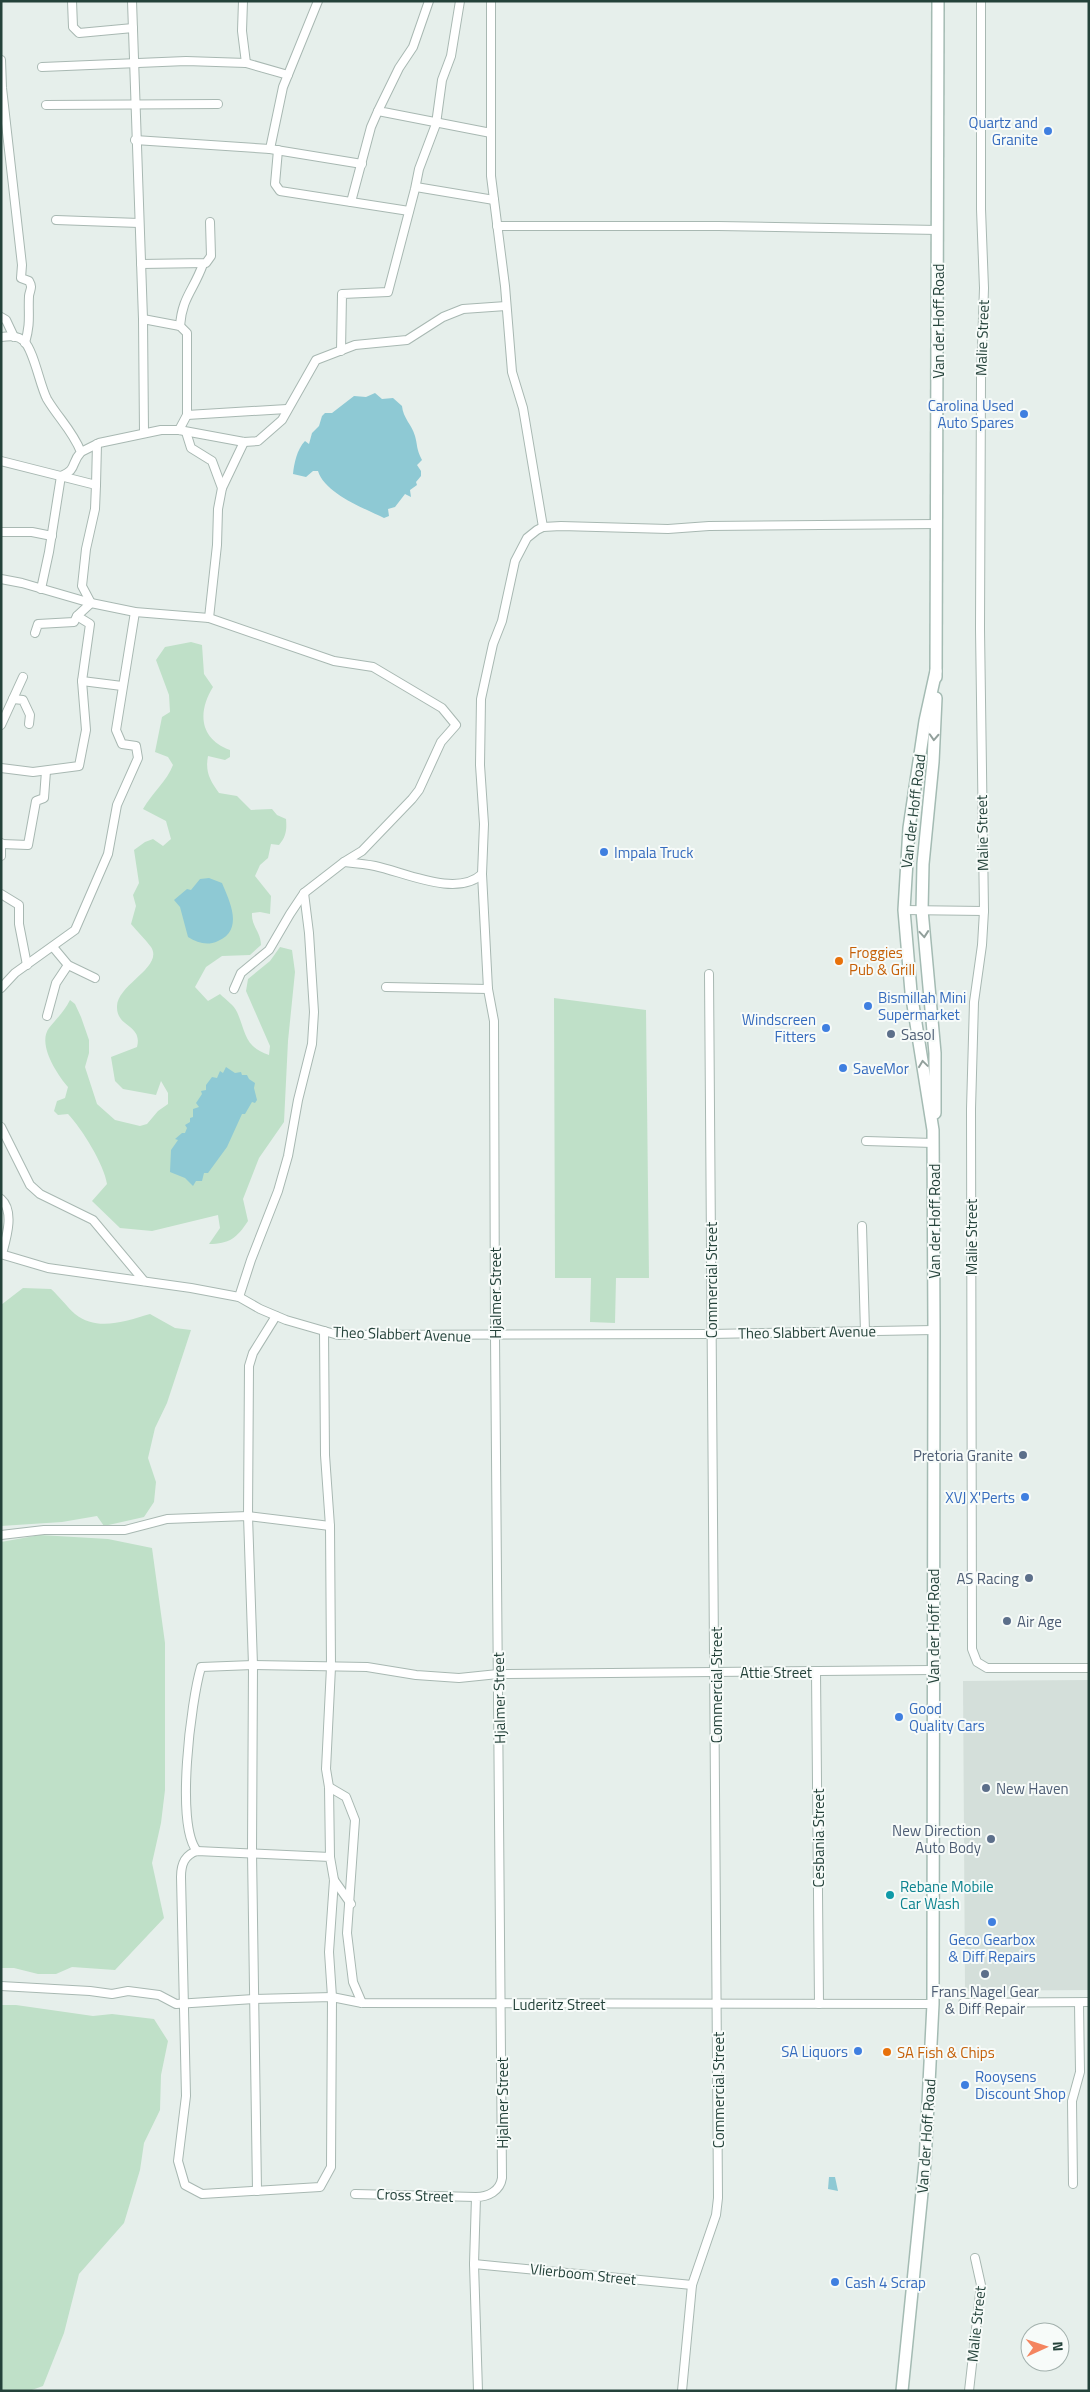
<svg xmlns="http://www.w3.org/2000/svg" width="1090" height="2392" font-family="'Titillium Web',sans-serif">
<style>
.built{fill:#d4dfda}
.green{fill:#bfe0c8}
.water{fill:#8ec9d4}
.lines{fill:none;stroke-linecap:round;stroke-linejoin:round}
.minor-casing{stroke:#a8b8b2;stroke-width:10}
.secondary-casing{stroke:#a4bbb3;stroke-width:14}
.minor{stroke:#fff;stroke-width:8}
.secondary{stroke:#fff;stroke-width:11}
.oneway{stroke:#92a09c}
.shop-dot{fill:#3f7fe0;stroke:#f7fbf9;stroke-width:2}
.food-dot{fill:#e8710a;stroke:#f7fbf9;stroke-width:2}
.service-dot{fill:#5c6f8a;stroke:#f7fbf9;stroke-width:2}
.culture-dot{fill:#0f9aa8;stroke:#f7fbf9;stroke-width:2}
.labels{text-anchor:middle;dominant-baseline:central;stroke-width:4;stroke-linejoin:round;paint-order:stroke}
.shop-label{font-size:15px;fill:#366cbe;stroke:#f7fbf9;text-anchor:start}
.street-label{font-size:15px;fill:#24423a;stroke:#f7fbf9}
.food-label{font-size:15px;fill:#c56008;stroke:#f7fbf9;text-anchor:start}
.service-label{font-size:15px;fill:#4e5e75;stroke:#f7fbf9;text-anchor:start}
.culture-label{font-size:15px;fill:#0d838f;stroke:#f7fbf9;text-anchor:start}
</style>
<rect width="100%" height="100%" fill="#e6efeb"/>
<polygon class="built" points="1089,1680 1089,1990 965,1991 963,1681"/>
<g class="green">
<path d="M191,642L202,645L204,674L213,687C197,713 200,739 230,750V757L225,760L208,756C205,772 210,780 219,793L237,796L251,810L272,809L277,815L286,819C287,830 286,837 279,845L271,844L268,858L260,865L255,876L271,896L270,914L260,912L252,913C251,926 261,932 261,945L250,955L222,956L206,967L195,987L208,1001L220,994C226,1000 234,1005 237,1012C246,1032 244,1047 269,1055L270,1046L246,991L248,979L270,961L280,947L292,950L295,972L288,1041L284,1122L259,1158L243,1199L248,1221C237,1238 229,1244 209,1244L220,1228L218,1215L152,1231L120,1228L92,1201L107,1184C104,1164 82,1129 68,1114L58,1115L54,1111L57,1101L65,1098L68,1087C57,1074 37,1044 49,1028C57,1018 64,1012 70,1000L75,1004L81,1017L89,1040V1053L85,1067L97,1104L115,1120L140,1126L147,1124L158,1111L168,1104V1093L161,1081L156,1095L123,1089L115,1081L111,1057L137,1047C143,1024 116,1028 117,1006C118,984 164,967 151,947C145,939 137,931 131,924L136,906L133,895L139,883L134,850L145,842L153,839L163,846L171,839L166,821L143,809C152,793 167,781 173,765L168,757L155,752L162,717L170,712L169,695L156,660L165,647Z"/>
<polygon points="554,998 646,1010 649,1278 616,1278 615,1323 590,1322 591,1278 555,1278"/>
<path d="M23,1288L51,1289C59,1296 67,1307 75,1314C97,1332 126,1321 150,1314L175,1328L191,1330L167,1403L155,1428L148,1458L156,1482L154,1502L144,1517L104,1526L97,1516L62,1522L1,1526V1305Z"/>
<polygon points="40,1535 108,1539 152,1548 165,1643 165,1790 161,1823 152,1863 164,1918 115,1970 72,1967 56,1974 38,1974 14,1968 1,1968 1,1542"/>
<polygon points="1,2005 16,2005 93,2016 112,2014 154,2019 168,2041 161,2075 160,2110 144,2143 140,2170 124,2223 79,2274 64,2333 43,2386 29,2391 1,2391"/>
</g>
<g class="water">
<path d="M375,393L382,399L393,398L402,406C403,418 412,425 415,436C418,447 416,448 422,460L417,465L421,471V476L416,482L417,485L410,490L411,497L405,494L395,507L388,509L389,516L384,518C366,509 325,494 318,471H313L306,477L293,474C294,464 297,449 305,441L309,444L312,433L319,426L322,416L325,413H332L354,396L366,397Z"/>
<path d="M209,878L222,883C230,902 244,930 218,941C207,946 198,943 188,937L180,907L174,900L187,889L191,890L200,879Z"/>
<polygon points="226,1067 235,1073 241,1072 242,1075 247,1075 249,1079 255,1083 254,1088 257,1100 255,1103 252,1102 245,1114 242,1114 227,1147 208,1173 204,1173 202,1181 196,1181 193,1186 185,1178 170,1172 171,1150 178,1140 175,1139 182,1133 185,1133 187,1128 185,1125 190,1122 190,1118 193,1117 193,1109 199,1107 196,1103 202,1094 201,1091 206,1090 206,1085 212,1077 217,1078 220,1071 223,1073"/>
<polygon points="829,2177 835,2177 838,2191 828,2189"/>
</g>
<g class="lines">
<g class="minor-casing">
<g id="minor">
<polyline points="72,1 73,27 79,33 133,28"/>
<polyline points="132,1 143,319 144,433"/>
<polyline points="243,1 242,31 246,63"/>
<polyline points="429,1 413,47 399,68 378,111 491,133"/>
<polyline points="491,1 491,176 505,286 512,372 523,408 543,527"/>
<polyline points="981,1 981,209 984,288 981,377 980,629 984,911 982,945 974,1002 971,1109 972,1649 977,1662 987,1668 1089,1668"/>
<path d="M1,60L2,88L22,265L21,278L29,281C33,288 30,289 29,296C28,315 31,322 25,343"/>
<polyline points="42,67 186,61 246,63 288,75"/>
<polyline points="46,105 218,104"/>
<polyline points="135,140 270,149 362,164"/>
<polyline points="270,149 283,87 318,1"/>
<polyline points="278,150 275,184 280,191 409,211"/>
<polyline points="416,187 494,200"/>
<polyline points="351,202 371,127 378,111"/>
<polyline points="56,220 139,223"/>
<polyline points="497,226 718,226 938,230"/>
<polyline points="141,264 206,263 211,256 210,222"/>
<polyline points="1,317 6,320 14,337"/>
<polyline points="143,319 180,326 187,333 187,415 179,430"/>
<path d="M180,326C182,297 194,290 203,264"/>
<path d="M1,337C9,336 17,335 24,341C34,351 40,386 47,399C59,419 72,430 81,452C70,464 78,469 61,476"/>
<polyline points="341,351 342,294 388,292 415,189 419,169 436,124 442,80 451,56 460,1"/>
<polyline points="187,415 287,409"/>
<polyline points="186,432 191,448 212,461 222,488 218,509 217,545 209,618"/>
<polyline points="81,452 99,443 161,430 179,430 244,442 258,441 282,420 316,360 355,345 407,340 443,317 463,309 506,306"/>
<polyline points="1,461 96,485 95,509 86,549 82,586 91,603 77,616 74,622 38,624 35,633"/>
<polyline points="96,485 97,444"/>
<polyline points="222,488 244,442"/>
<polyline points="1,532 32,532 52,536"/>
<polyline points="1,579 22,583 91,603 135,612 209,618 334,661 373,667 442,708 456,725 441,742 419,790 412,799 362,851 344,862"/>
<polyline points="41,589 49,552 61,476"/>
<polyline points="82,681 122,686"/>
<polyline points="13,699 23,700 30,715 29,724"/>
<polyline points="1,725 23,677"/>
<polyline points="1,768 33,772 79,766 86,730 82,681 90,624 77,616"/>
<polyline points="1,843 1,856"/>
<polyline points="2,844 28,845 36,801 44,798 46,771"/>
<polyline points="1,894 19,905 19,924 27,965"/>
<polyline points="904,910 984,911"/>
<polyline points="53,947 68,965 95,978"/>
<polyline points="386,987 488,989"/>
<polyline points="1,988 15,973 75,930 108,854 117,805 138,758 136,746 122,744 116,730 135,612"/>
<path d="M234,989L241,973L269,950L290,914L304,893L344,862C354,863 365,864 375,866C404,872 457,898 482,874L484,824L480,765L481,699L493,644L502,621L515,561L527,538L537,530L543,527L561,526L668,529L709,526L937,524"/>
<polyline points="47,1016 56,983 68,965"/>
<polyline points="1,1127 30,1185 40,1194 93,1220 144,1281"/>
<polyline points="866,1141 933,1143"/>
<path d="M1,1199C15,1211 6,1239 2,1254"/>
<polyline points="862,1226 865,1332"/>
<polyline points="1,1254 48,1268 191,1288 239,1297 260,1309 286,1320 338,1335 711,1334 934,1330"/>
<polyline points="239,1297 251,1260 278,1191 288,1156 298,1100 312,1044 314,1012 309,933 304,893"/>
<path d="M324,1331L325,1455L330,1526L331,1667L326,1769L329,1787L330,1857L334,1880L329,1952L332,1997L331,2167L320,2187L202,2194L185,2185L178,2161L186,2096L181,1877C181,1865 184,1855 197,1851L330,1857"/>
<polyline points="1,1535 44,1530 125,1530 167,1519 248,1516 330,1526"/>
<polyline points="816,1671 819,2004"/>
<polyline points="329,1787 346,1797 355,1820 347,1933 353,1982 362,2003"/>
<path d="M197,1851C175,1825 191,1701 201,1667L253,1665L367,1667L416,1675L459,1678L498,1674L933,1670"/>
<polyline points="334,1880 351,1904"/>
<polyline points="1,1986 90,1991 112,1994 128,1991 159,1995 176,2004 254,1999 332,1997 362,2003 933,2004"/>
<polyline points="963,2003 1089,2002"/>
<polyline points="1073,2184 1072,2101 1080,2072 1079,2003"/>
<polyline points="257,2191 252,1852 253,1665 248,1516 249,1366 253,1353 276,1316"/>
<polyline points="355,2194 476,2197"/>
<polyline points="474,2264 692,2285"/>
<path d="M478,2391L474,2264L476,2197C488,2197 500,2191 502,2178L495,1336L494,1021L488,989L482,874"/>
<polyline points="682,2391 692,2285 716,2215 718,2198 709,974"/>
<polyline points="969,2391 981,2285 975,2258"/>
</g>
</g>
<g class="secondary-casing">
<g id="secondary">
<polyline points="936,677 938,1"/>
<polyline points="935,1113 935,1053 922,910 923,864 933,762 936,698"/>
<polyline points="902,2391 925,2163 933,2004 934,1330 933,1130 911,992 904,910 909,828 925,721 936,671"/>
</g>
</g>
<use href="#minor" class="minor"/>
<use href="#secondary" class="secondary"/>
</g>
<defs><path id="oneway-chevron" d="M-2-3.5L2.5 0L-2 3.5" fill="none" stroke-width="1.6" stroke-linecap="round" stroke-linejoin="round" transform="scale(1.25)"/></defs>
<g class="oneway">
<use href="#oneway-chevron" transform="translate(934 737) rotate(93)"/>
<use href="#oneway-chevron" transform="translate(924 934) rotate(85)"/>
<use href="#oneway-chevron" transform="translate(923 1064) rotate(-98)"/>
</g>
<g class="shop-dot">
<circle cx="1048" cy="131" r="5"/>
<circle cx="1024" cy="414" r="5"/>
<circle cx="604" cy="852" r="5"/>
<circle cx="868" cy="1006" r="5"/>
<circle cx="826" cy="1028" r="5"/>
<circle cx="843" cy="1068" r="5"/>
<circle cx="1025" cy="1497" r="5"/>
<circle cx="899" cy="1717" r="5"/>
<circle cx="992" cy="1922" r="5"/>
<circle cx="858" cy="2051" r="5"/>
<circle cx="965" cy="2085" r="5"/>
<circle cx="835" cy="2282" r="5"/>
</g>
<g class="food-dot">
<circle cx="839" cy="961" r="5"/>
<circle cx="887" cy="2052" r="5"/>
</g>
<g class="service-dot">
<circle cx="891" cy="1034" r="5"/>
<circle cx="1023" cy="1455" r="5"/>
<circle cx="1029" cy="1578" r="5"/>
<circle cx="1007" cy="1621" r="5"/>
<circle cx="986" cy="1788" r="5"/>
<circle cx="991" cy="1839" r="5"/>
<circle cx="985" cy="1974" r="5"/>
</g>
<circle class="culture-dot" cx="890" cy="1895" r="5"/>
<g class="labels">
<g class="shop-label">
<text x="1038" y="122" text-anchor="end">Quartz and<tspan x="1038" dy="17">Granite</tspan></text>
<text x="1014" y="405" text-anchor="end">Carolina Used<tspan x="1014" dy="17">Auto Spares</tspan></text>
<text x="614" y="852">Impala Truck</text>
<text x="878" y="997">Bismillah Mini<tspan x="878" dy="17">Supermarket</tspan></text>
<text x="816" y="1019" text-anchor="end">Windscreen<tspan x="816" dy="17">Fitters</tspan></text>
<text x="853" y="1068">SaveMor</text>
<text x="1015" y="1497" text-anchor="end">XVJ X'Perts</text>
<text x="909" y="1708">Good<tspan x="909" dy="17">Quality Cars</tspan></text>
<text x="992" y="1939" text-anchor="middle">Geco Gearbox<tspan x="992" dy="17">&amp; Diff Repairs</tspan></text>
<text x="848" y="2051" text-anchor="end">SA Liquors</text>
<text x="975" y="2076">Rooysens<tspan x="975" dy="17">Discount Shop</tspan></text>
<text x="845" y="2282">Cash 4 Scrap</text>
</g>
<g class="street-label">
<text transform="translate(938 321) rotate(-90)">Van der Hoff Road</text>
<text transform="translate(982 338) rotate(-88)">Malie Street</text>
<text transform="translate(913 811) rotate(-83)">Van der Hoff Road</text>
<text transform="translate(982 833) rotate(-91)">Malie Street</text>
<text transform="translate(934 1221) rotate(-90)">Van der Hoff Road</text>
<text transform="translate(971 1237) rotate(-90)">Malie Street</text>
<text transform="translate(711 1280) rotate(-90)">Commercial Street</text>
<text transform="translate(495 1293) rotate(-90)">Hjalmer Street</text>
<text transform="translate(807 1332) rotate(-1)">Theo Slabbert Avenue</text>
<text transform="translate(402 1334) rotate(2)">Theo Slabbert Avenue</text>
<text transform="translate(933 1626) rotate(-90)">Van der Hoff Road</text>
<text x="776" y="1672">Attie Street</text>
<text transform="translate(716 1685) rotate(-90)">Commercial Street</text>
<text transform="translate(499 1698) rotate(-91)">Hjalmer Street</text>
<text transform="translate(818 1838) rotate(-90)">Cesbania Street</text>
<text x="559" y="2004">Luderitz Street</text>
<text transform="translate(718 2090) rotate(-90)">Commercial Street</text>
<text transform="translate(502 2103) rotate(-90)">Hjalmer Street</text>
<text transform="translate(926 2136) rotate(-86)">Van der Hoff Road</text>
<text transform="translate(415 2195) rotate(2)">Cross Street</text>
<text transform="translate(583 2274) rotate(6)">Vlierboom Street</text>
<text transform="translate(976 2324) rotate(-84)">Malie Street</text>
</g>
<g class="food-label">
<text x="849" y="952">Froggies<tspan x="849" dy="17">Pub &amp; Grill</tspan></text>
<text x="897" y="2052">SA Fish &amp; Chips</text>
</g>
<g class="service-label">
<text x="901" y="1034">Sasol</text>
<text x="1013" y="1455" text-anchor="end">Pretoria Granite</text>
<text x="1019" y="1578" text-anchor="end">AS Racing</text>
<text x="1017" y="1621">Air Age</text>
<text x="996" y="1788">New Haven</text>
<text x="981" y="1830" text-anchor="end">New Direction<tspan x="981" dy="17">Auto Body</tspan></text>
<text x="985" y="1991" text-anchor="middle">Frans Nagel Gear<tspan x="985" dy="17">&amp; Diff Repair</tspan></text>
</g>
<g class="culture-label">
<text x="900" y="1886">Rebane Mobile<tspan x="900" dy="17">Car Wash</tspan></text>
</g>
</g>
<rect width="1090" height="2392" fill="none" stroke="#24423a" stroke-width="5"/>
<g transform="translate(1045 2347) rotate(87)"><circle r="24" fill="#f7fbf9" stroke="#a3b1ad"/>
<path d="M0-4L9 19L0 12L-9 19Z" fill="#f4845f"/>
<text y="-8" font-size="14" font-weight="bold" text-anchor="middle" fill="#24423a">N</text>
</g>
</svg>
